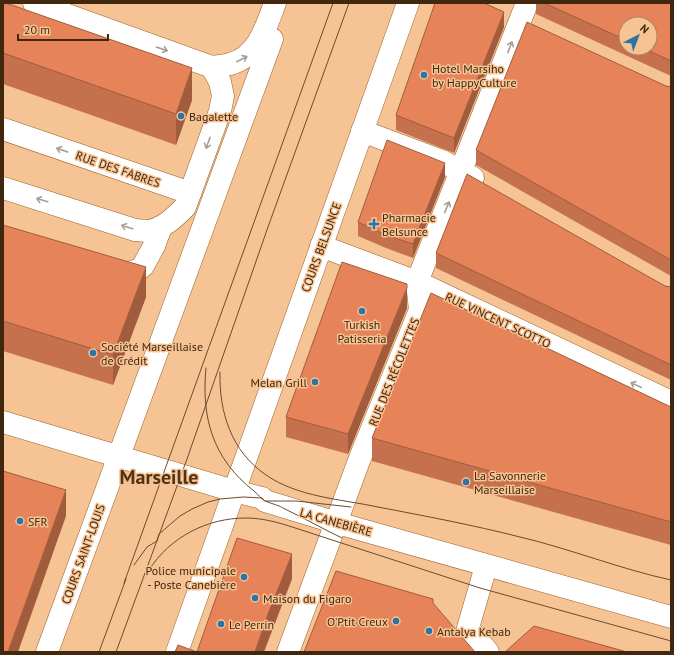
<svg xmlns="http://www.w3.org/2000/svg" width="674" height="655" font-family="'PT Sans',sans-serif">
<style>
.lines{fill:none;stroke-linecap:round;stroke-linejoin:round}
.minor-casing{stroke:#9d6226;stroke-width:23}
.minor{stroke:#fff;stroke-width:22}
.tram{stroke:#6b4c2e;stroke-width:1}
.wall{fill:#c6714d;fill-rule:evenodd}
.shaded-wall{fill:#a15c3e}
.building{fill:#e68359;stroke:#a15c3e}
.oneway{stroke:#a99e93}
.poi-dot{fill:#2a74a7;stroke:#f6c394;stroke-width:1.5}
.labels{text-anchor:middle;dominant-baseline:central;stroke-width:3;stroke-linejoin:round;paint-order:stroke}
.poi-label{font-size:12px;fill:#40270e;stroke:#f6c394;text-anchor:start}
.street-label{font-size:12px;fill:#40270e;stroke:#f6c394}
.town-label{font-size:20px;font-weight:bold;fill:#523314;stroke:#f6c394}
</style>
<rect width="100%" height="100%" fill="#f6c394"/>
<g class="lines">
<g class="minor-casing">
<g id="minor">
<path d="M34,3L212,67C218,66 224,66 230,64C258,57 266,27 275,3"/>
<polyline points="3,129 190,193"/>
<polyline points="362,131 442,161 473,178"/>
<path d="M3,188L135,230C139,230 144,231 148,231C163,229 175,217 185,207L220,111L223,96L220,82L212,67"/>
<polyline points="321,246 417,282 671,402"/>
<polyline points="117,272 126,274 138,270 143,266 154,246 161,227"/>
<polyline points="3,422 234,491 262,498 265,501 337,523 671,617"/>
<polyline points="484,573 468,628 488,652"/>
<polyline points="47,652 272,39"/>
<polyline points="177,652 408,3"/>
<polyline points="288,652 360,458 420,310 417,282 527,3"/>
</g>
</g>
<use href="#minor" class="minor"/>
<g class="tram">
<path d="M206,368C201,418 213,459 254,491C258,494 261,499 265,501C272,504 279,505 285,509C304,518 323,529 342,538"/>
<path d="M220,372C219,412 231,451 266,475C298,497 340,499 378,507C425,516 473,525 520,537C571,549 620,569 671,580"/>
<polyline points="134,565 147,547 157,541 159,534 180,516 192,509 208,502 220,499 243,497 262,498 265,501 296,501 351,507"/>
<path d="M149,570C170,537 207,518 246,518C259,518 273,521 286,525L480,588L671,641"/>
<polyline points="124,583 333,3"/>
<polyline points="99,652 126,579"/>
<polyline points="116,652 187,459 268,227 349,3"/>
</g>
</g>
<g class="wall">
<polygon points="3,3 192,100 176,145 3,84"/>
<path d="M536,3H671V76L536,14ZM626,24L650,48H626Z"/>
<polygon points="504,27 454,153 396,130 396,115"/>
<polygon points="666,86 671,87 671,276 476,165 476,150"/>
<polygon points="445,177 413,258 386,248 358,236 358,222"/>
<polygon points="3,225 146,297 113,385 3,351"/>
<polygon points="436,253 665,286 671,287 671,380 436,268"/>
<polygon points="407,308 348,454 286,437 286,417"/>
<polygon points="671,407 671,545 372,461 372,438"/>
</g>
<g class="shaded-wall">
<polygon points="504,12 504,27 454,153 454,138"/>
<polygon points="192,68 192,100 176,145 176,114"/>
<polygon points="445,163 445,177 413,258 413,244"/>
<polygon points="146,267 146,297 113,385 113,355"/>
<polygon points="407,288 407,308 348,454 348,434"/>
<polygon points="66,490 66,516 18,652 8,652"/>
<polygon points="292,554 292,579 264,652 255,652 268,614"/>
</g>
<g class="building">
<polygon points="3,3 6,3 192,68 176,114 3,53"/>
<polygon points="435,3 484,3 504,12 454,138 396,115"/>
<polygon points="544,3 671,3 671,61 643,48 650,48 650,24 626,24 626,40"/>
<polygon points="527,22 666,86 671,87 671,260 476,150"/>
<polygon points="387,140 445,163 413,244 386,235 358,222"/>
<polygon points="467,174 665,286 671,287 671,365 436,253"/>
<polygon points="3,225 146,267 113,355 3,321"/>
<polygon points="342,262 407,284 407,288 348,434 286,417"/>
<polygon points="431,293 671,407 671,522 372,438"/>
<polygon points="3,471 66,490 8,652 3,652"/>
<polygon points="237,538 292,554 268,614 255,652 175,652 178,645 197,652"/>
<polygon points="336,571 433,599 433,603 475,652 304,652"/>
<polygon points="534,626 627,652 505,652"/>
</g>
<defs><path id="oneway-shaft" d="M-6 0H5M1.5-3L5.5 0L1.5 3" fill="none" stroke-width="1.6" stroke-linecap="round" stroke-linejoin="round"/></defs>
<g class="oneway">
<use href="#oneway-shaft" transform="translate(510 47) rotate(-69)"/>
<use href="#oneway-shaft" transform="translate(162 49) rotate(19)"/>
<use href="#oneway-shaft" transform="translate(242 59) rotate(-27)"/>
<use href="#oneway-shaft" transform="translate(208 143) rotate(110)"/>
<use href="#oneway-shaft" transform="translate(62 150) rotate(-161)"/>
<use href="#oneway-shaft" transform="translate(42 200) rotate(-163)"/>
<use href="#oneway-shaft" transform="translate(447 207) rotate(-68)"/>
<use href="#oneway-shaft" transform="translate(127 227) rotate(-162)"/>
<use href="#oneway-shaft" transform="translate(636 385) rotate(-155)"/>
</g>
<g class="poi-dot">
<circle cx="424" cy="75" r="4"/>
<circle cx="181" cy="116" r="4"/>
<path d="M372 218h4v4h4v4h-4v4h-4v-4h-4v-4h4z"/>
<circle cx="362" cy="311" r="4"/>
<circle cx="93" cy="353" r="4"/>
<circle cx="315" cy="382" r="4"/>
<circle cx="466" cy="482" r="4"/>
<circle cx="20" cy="521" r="4"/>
<circle cx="244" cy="577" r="4"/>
<circle cx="255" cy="598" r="4"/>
<circle cx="396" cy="621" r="4"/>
<circle cx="221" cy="624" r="4"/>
<circle cx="429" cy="631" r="4"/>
</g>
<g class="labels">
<g class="poi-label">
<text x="432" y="68">Hotel Marsiho<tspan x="432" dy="14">by HappyCulture</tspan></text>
<text x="189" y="116">Bagalette</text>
<text x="382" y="217">Pharmacie<tspan x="382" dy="14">Belsunce</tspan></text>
<text x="362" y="324" text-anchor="middle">Turkish<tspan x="362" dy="14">Patisseria</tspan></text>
<text x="101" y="346">Société Marseillaise<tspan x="101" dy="14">de Crédit</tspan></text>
<text x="307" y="382" text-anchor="end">Melan Grill</text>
<text x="474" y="475">La Savonnerie<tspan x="474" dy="14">Marseillaise</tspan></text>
<text x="28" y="521">SFR</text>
<text x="236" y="570" text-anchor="end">Police municipale<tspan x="236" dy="14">- Poste Canebière</tspan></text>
<text x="263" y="598">Maison du Figaro</text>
<text x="388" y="621" text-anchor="end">O'Ptit Creux</text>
<text x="229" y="624">Le Perrin</text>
<text x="437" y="631">Antalya Kebab</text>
</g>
<g class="street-label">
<text transform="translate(118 169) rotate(19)">RUE DES FABRES</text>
<text transform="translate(321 247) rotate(-70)">COURS BELSUNCE</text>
<text transform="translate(498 320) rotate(25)">RUE VINCENT SCOTTO</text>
<text transform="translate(394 372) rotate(-68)">RUE DES RÉCOLETTES</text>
<text transform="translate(336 522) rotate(16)">LA CANEBIÈRE</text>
<text transform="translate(83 554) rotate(-70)">COURS SAINT-LOUIS</text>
</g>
<g class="town-label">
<text x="159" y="477">Marseille</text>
</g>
</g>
<rect width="674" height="655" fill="none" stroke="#40270e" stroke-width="8"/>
<g transform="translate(638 36) rotate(42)"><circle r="19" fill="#f6c394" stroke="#ad855e"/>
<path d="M0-3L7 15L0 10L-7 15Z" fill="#2a74a7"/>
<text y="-6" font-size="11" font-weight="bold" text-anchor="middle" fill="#40270e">N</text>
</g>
<path d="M18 34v6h90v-6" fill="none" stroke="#40270e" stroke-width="2"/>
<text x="24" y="34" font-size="12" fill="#40270e" stroke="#f6c394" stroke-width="3" paint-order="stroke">20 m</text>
</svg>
